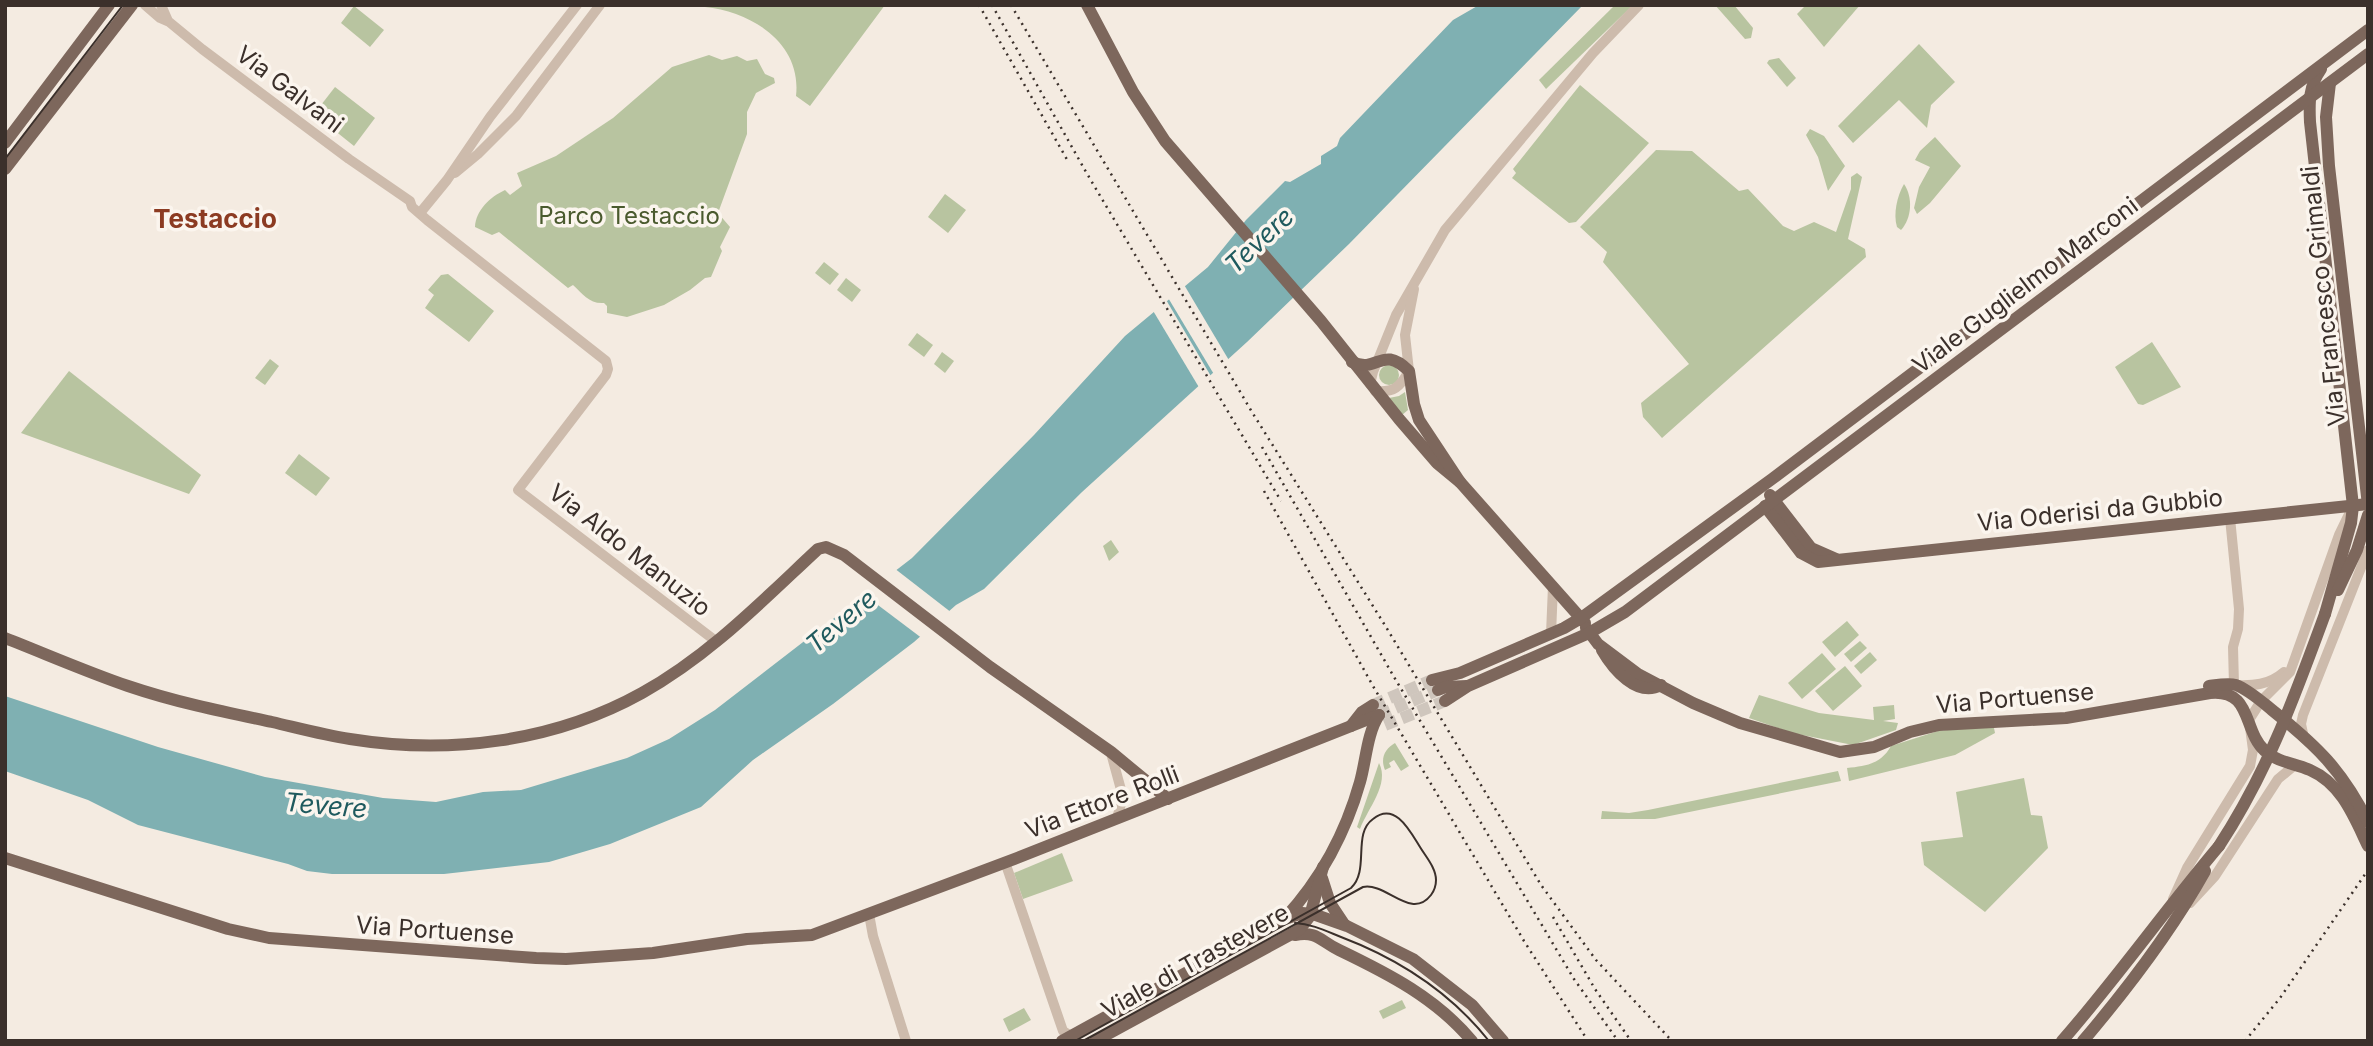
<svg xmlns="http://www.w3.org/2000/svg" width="2373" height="1046" font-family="Inter,sans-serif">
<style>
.green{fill:#b8c4a0}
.water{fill:#7fb0b2}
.pier{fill:#f4ebe1}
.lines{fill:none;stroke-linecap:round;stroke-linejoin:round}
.major-tunnel{stroke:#cfc6bd;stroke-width:12;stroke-dasharray:12 6;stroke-linecap:butt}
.minor{stroke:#cdbbac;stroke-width:10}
.major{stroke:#7d675c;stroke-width:12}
.tram{stroke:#3b302b;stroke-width:2}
.rail{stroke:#3b302b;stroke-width:2.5;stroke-dasharray:2 5;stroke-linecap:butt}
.major-bridge{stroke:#7d675c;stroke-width:12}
.labels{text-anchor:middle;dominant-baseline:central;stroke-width:7;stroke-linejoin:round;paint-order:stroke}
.street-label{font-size:24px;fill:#3b302b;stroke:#fbf5ee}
.park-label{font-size:24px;fill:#4a5a2e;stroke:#fbf5ee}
.neighbourhood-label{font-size:26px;font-weight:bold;fill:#8c3b22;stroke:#fbf5ee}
.water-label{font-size:26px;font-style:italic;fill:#1f5a5e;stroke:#fbf5ee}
</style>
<rect width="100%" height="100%" fill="#f4ebe1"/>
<g class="green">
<path d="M656,5H885L810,106L796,96C802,43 752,12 705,7C690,5 670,9 656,5Z"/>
<polygon points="1615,5 1633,5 1546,89 1539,80"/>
<polygon points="1715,5 1734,5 1753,28 1751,38 1745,39"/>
<polygon points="1806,5 1860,5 1824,47 1797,14"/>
<polygon points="354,6 384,30 370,47 341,23"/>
<polygon points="1919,44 1955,82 1931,105 1927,128 1899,100 1853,143 1838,126"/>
<path d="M709,55L722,60L737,56L747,61L757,59L765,74L774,78L775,83L756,93L747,112V134L718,213L730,227L720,247L722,251L711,277L705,278L690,290L664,305L627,317L607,313V306L604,303C589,304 583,294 573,285L568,288L499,232L492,235L475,227C476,210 490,197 505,190L510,195L522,186L517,173L556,156L613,118L672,67Z"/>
<polygon points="1779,58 1796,78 1787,87 1767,63 1769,60"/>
<polygon points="1580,85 1649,143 1576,222 1569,223 1512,178 1516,173 1513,169"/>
<polygon points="335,87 375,118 354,146 314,114"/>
<polygon points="1810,129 1824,136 1845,166 1828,191 1818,157 1806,135"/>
<polygon points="1935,137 1961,166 1930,203 1917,214 1914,208 1919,187 1930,167 1915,160 1920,151"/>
<polygon points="1656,150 1692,151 1739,191 1748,189 1783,226 1794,231 1814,222 1836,232 1851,189 1851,177 1857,173 1862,177 1848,239 1865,249 1866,257 1662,438 1643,417 1641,403 1689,364 1603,262 1607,252 1580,227"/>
<path d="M1904,184C1913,197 1912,218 1901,230L1897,227C1893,214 1897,196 1904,184Z"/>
<polygon points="945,194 966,210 948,233 928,217"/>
<polygon points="824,262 839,274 830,285 815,273"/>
<polygon points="448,274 494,311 469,342 425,308 434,295 428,290 441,275"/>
<polygon points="846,278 861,290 852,302 837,290"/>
<polygon points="917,333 933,345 924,357 908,345"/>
<polygon points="2152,342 2181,387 2143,405 2138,404 2115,367"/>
<polygon points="942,352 954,361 945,373 934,364"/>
<polygon points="270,359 279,366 265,385 255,378"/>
<circle cx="1389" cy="375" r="10"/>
<polygon points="69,371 201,475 189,494 21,433"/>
<polygon points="1405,392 1408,410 1402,415 1389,398 1399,396"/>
<polygon points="299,454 330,478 316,496 285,473"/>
<polygon points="1111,540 1119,552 1109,561 1103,546"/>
<polygon points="1847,621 1859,635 1835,657 1822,642"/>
<polygon points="1860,641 1867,648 1851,662 1844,654"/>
<polygon points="1870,652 1877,660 1861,674 1854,666"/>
<polygon points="1822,653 1836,669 1802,699 1788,683"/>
<polygon points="1845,666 1862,686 1833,711 1815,691"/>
<polygon points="1759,695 1819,713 1874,720 1873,707 1894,705 1895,719 1883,721 1898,723 1896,730 1853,745 1792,733 1749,718"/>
<path d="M1975,727L1994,728L1995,733L1955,755L1849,781L1847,768C1866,766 1881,764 1891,746L1938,731Z"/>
<path d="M1395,743L1409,766L1401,771L1394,760L1389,763L1391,767L1385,770C1380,758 1385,749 1395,743Z"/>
<path d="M1379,763C1390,784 1368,808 1360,829L1357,827Z"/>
<polygon points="1838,771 1841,781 1655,819 1601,819 1602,811 1629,813 1648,810"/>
<polygon points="2024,778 2031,815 2042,816 2048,848 1985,912 1924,865 1921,842 1963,837 1956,792"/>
<polygon points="1062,853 1073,881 1023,899 1014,873"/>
<polygon points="1402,1000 1406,1008 1383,1019 1379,1011"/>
<polygon points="1024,1008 1031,1020 1009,1032 1003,1019"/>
</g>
<polygon class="water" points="1479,5 1583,5 1349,244 1247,342 1082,492 984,589 956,605 914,642 833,704 753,760 701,807 610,844 549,862 444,874 332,874 307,871 288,864 138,825 88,800 5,771 5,696 158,747 265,777 383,798 436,802 483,792 521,790 627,758 669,739 715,710 912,558 1034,435 1125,336 1208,267 1246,220 1285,181 1290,182 1321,164 1321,156 1337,146 1340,138 1453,20"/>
<g class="pier">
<polygon points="1183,283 1230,362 1215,376 1167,296"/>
<polygon points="1165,298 1212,378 1200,389 1152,309"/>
<polygon points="894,568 952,613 923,639 862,593"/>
</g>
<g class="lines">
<g class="major-tunnel">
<polyline points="1373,705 1432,680"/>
<polyline points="1379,715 1438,690"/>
<polyline points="1385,725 1445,701"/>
</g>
<g class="minor">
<polyline points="145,5 160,18 167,21"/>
<polyline points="161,5 168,21 202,49 349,159 410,201 412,207 427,220 606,361 608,369 606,375 518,490 717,642"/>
<polyline points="455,173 478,154 516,116 600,5"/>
<polyline points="420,213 447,180 490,117 577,5"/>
<polyline points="1370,384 1373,372 1396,315 1445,230 1593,53 1639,5"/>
<path d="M1375,391C1394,393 1400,387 1409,371L1405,335L1414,289"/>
<path d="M2230,518L2239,609L2238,629L2233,647L2234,685C2253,686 2269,685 2284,672"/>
<polyline points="1551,634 1553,586"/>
<polyline points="2304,738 2301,724 2303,715 2368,550"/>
<polyline points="1111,753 1123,797 1117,818"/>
<polyline points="1005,862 1063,1031 1071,1036"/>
<polyline points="2173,899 2187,868 2250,766 2253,750 2249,720 2261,701 2290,672 2339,535 2352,508"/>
<polyline points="2190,903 2215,876 2278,779 2295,765"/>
<polyline points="869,914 873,936 906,1041"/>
</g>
<g class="major">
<polyline points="1087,5 1133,92 1165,141 1321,321 1399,419 1437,463 1460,482"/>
<path d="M2321,69C2309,86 2309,101 2310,122L2353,506L2351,523L2325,614"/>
<polyline points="2330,83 2326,117 2329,166 2368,505"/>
<polyline points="5,143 109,5"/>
<polyline points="5,169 132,5"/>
<path d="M1352,362C1379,374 1381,344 1409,371L1414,404L1419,420L1460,482L1585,623"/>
<polyline points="1770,495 1811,548 1836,559"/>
<polyline points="1765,506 1801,553 1818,562 2368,504"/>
<polyline points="2338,590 2357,550 2368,515"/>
<path d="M1586,628L1598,644L1638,674L1693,703L1740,723L1840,752L1874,747L1910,732L1939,725L2066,718L2210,693C2253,689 2242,730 2265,751C2279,763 2294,763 2310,770C2342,784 2354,817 2368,846"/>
<path d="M5,638C46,654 87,672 128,686C175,702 224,712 272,722C298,728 324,735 350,739C449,755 554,742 642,693C710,655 762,601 818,549L826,547L844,555L990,667L1111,752L1168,799"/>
<path d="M1602,650C1613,669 1637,698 1661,685"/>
<polyline points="1432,680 1460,673 1564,628 1581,618 1772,479 2368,30"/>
<path d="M2209,686C2217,685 2228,683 2236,685C2249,690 2261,701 2272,710C2317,746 2342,770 2368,822"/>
<polyline points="1438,690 1446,687 1467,686"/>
<polyline points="1445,701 1468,686 1589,633 1625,612 2368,54"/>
<polyline points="1351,726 1362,712 1373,705"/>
<polyline points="5,858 228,929 269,938 536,958 566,959 653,953 747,939 812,935 1017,858 1379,715"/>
<polyline points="1322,878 1330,903 1344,924"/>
<path d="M1285,918C1320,880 1346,832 1360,782C1366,761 1367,733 1379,715"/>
<path d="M1295,935C1318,931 1320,941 1339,950C1389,974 1436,998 1472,1041"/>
<polyline points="1062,1041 1282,920 1302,913 1313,914 1347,926 1413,959 1472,1005 1503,1041"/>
<polyline points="1095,1041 1299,930 1310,916 1323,867"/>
<path d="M2062,1041C2117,978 2165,910 2219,846"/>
<path d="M2083,1041C2128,988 2171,932 2205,871"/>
</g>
<g class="tram">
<polyline points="5,159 123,5"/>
<path d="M1295,923C1312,924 1326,931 1341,937C1399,959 1450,992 1489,1041"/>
<path d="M1075,1041L1351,888C1370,870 1352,834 1373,819C1395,801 1410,831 1420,847C1426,857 1436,868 1436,880C1436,886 1434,891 1431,895C1411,921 1386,882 1363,887L1083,1041"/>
</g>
<g class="rail">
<polyline points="979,5 1069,163"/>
<polyline points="992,5 1086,172 1281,501"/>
<polyline points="1011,5 1252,412 1386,627 1541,885 1596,960 1672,1041"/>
<polyline points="1262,447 1394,677 1574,979 1618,1041"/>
<polyline points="1264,491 1373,686 1524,941 1588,1041"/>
<polyline points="1553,917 1595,989 1631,1041"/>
<polyline points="2245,1041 2280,998 2368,870"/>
</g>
<path class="major-bridge" d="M2219,846C2268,771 2294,698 2325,614"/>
</g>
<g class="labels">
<g class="street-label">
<text transform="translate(290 89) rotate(37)">Via Galvani</text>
<text transform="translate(2025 285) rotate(-37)">Viale Guglielmo Marconi</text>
<text transform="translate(2323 296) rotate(-96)">Via Francesco Grimaldi</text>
<text transform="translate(2100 510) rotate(-6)">Via Oderisi da Gubbio</text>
<text transform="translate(630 550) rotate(38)">Via Aldo Manuzio</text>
<text transform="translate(2015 698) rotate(-5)">Via Portuense</text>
<text transform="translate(1102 802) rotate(-21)">Via Ettore Rolli</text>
<text transform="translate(435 930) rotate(4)">Via Portuense</text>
<text transform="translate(1195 961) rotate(-29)">Viale di Trastevere</text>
</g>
<g class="park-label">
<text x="629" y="215">Parco Testaccio</text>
</g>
<g class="neighbourhood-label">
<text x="215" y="218">Testaccio</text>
</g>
<g class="water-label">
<text transform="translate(1259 240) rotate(-43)">Tevere</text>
<text transform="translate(841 621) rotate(-40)">Tevere</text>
<text transform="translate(326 805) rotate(5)">Tevere</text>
</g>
</g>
<rect width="2373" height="1046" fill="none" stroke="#3b302b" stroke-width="14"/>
</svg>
